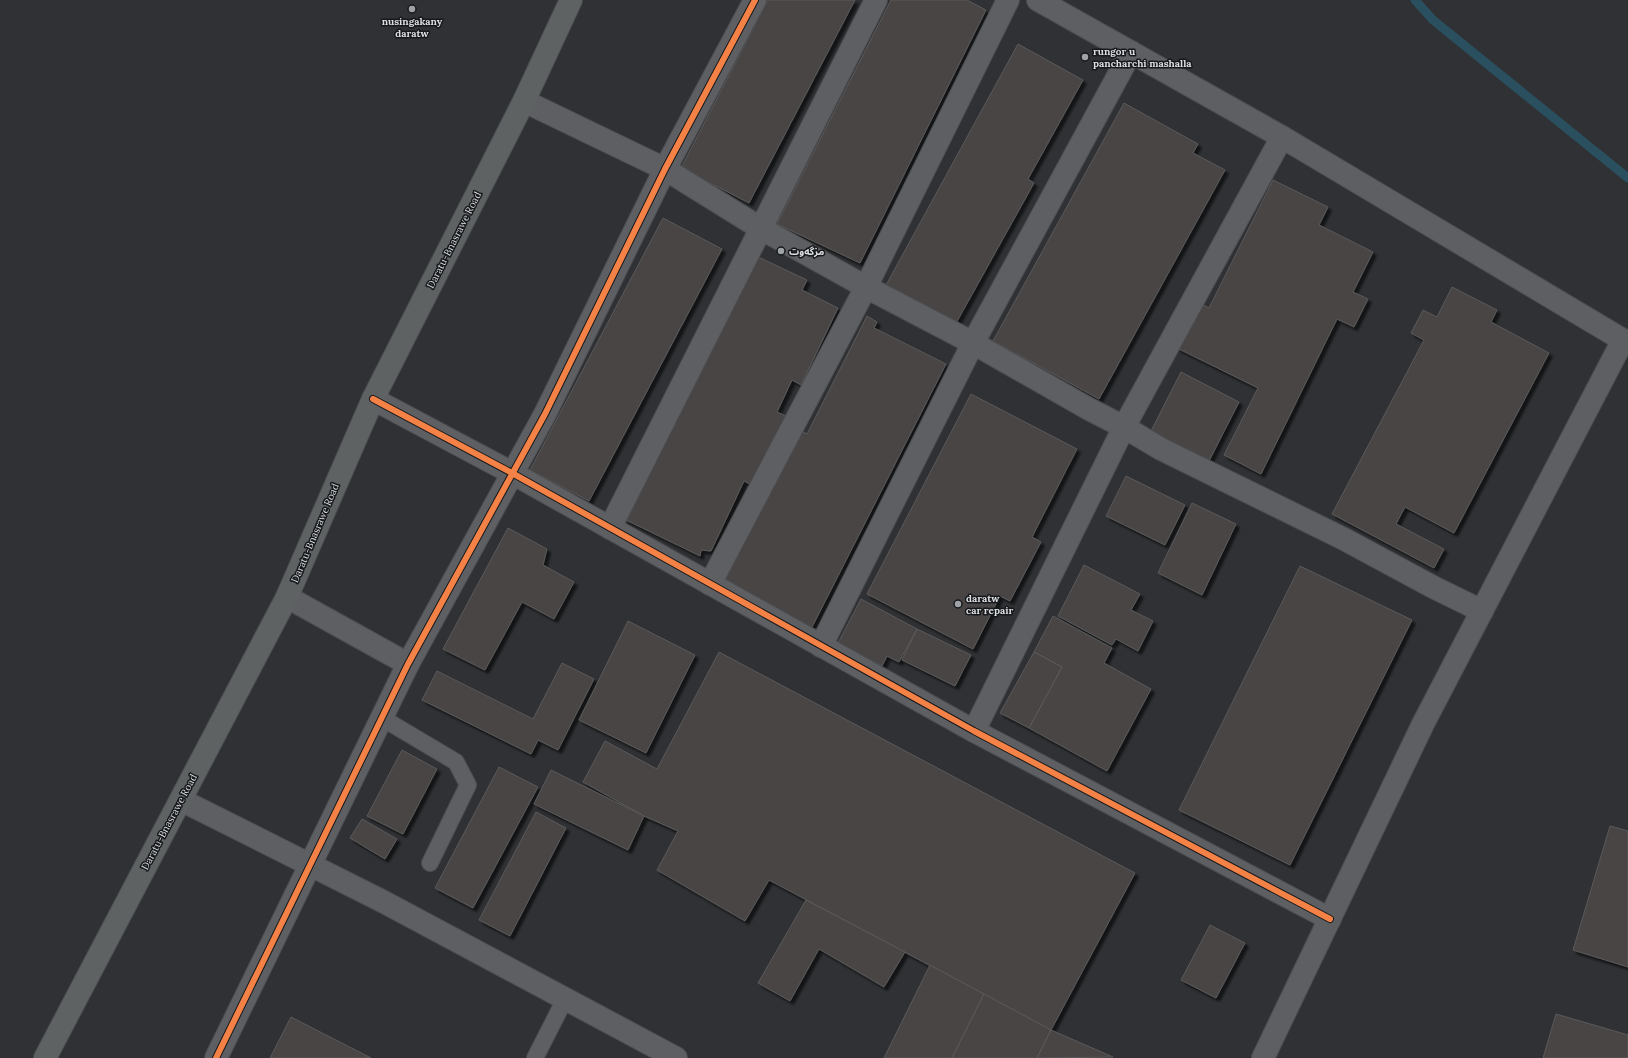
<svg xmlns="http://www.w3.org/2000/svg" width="1628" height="1058" font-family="Lora,'Noto Sans Arabic',serif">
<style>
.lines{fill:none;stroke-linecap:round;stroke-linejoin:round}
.stream{stroke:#2a505f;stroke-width:9}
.building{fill:#4a4444;stroke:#5a5a5b;filter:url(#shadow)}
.lane-casing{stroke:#4b4d50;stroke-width:18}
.street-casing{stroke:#4b4d50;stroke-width:24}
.secondary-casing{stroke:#4b4d50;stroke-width:24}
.lane{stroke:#5d5f62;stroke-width:16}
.street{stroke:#5d5f62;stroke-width:22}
.secondary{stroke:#5f6263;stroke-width:22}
.cycleway-casing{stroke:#16181b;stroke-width:8}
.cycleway{stroke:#f48246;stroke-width:6}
.poi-dot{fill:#9fa2a6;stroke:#16181b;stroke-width:1.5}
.labels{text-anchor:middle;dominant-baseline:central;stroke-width:3;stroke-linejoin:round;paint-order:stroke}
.poi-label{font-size:10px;font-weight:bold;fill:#dcdfe3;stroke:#16181b;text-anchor:start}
.street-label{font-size:10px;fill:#dcdfe3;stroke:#16181b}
</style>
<defs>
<filter id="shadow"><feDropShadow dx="3.5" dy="3.5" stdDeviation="1" flood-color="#0009"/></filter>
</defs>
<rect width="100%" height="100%" fill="#2f3134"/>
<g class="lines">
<polyline class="stream" points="1415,0 1433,20 1628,178"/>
</g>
<g class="building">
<polygon points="768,0 855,0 749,203 681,168"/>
<polygon points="891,0 967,0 986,10 860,263 777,224"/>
<polygon points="1018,44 1083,80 1028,179 1034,183 955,325 885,287"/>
<polygon points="1124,103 1198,144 1193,153 1225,170 1099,399 993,341"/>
<polygon points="1273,180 1328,207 1319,225 1373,252 1353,292 1368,299 1354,327 1337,319 1261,474 1224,455 1258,388 1177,348 1200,303 1209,308"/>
<polygon points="663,218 722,249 589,501 530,470"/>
<polygon points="752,254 807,280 802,290 838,308 801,385 792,380 777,412 788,417 755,487 744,481 711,551 701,550 700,556 624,519"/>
<polygon points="1452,287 1497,310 1491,322 1549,353 1454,533 1405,507 1396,524 1444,549 1434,568 1332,514 1424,340 1411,333 1423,310 1437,317"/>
<polygon points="867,316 877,322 874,328 946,364 811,629 721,584 800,430 807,434"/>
<polygon points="1181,372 1239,402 1209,461 1151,431"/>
<polygon points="971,394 1077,449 1032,537 1041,542 1010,601 1000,596 973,649 867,594"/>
<polygon points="1126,476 1185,505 1165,545 1106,516"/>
<polygon points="1192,503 1236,524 1202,595 1158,573"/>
<polygon points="508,528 547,549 543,565 574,582 554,619 522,602 485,670 443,649"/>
<polygon points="1084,565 1140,594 1131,610 1153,621 1138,651 1116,639 1112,645 1058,616"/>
<polygon points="1300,566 1412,620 1290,865 1179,810"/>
<polygon points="861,599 917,629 899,662 887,656 882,666 838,643"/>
<polygon points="1053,616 1112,648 1104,663 1151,689 1107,771 1029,728 1062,667 1034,652"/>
<polygon points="628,621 695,655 646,753 579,720"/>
<polygon points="917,629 971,655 955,686 902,660"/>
<polygon points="719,652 1135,873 1051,1030 769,880 745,921 657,870 678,831 644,816 583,782 605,741 657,769"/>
<polygon points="1034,652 1062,667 1029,728 1000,713"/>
<polygon points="562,663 594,679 558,750 538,740 531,754 422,700 437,671 533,719"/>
<polygon points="402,750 437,769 403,834 367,816"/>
<polygon points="499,767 538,787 473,908 435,888"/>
<polygon points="551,770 644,816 628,850 534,804"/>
<polygon points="536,812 566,828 510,936 479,920"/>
<polygon points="362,819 397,839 385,859 350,838"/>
<polygon points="1610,826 1628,831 1628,967 1573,950"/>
<polygon points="806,900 905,952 884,987 819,949 790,1001 758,983"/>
<polygon points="1210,925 1245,943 1216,998 1181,980"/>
<polygon points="930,965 984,994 952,1058 884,1058"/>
<polygon points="984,994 1051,1030 1037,1058 952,1058"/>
<polygon points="1556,1014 1628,1035 1628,1058 1543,1058"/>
<polygon points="291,1017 371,1058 270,1058"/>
<polygon points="1051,1030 1113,1057 1037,1058"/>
</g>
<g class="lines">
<g class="lane-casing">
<g id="lane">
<polyline points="382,718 456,762 468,785 430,863"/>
<polyline points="535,1058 565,999"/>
</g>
</g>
<g class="street-casing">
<g id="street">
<polyline points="1038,0 1282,137 1628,343"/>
<polyline points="524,101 665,169 760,228 866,287 973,343 1089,409 1124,427 1161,449 1344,539 1433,587 1482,611"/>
<polyline points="373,399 512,473 974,731 1330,919"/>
<polyline points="610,528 876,0"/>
<polyline points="710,584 866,287 1008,0"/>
<polyline points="287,597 408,664"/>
<polyline points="821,646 973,343 1131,52"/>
<polyline points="974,731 1124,427 1282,137"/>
<polyline points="181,800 384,902 676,1058"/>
<polyline points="216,1058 408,664 545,414 665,169 755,0"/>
<polyline points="1263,1058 1423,724 1623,340"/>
</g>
</g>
<g class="secondary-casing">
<polyline id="secondary" points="45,1058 287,597 373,399 524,101 571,0"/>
</g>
<use href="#lane" class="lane"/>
<use href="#street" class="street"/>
<use href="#secondary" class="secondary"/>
<g class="cycleway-casing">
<g id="cycleway">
<polyline points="373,399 512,473 974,731 1330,919"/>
<polyline points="216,1058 408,664 545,414 665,169 755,0"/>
</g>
</g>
<use href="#cycleway" class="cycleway"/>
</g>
<g class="poi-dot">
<circle cx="412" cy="9" r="4"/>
<circle cx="1085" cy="57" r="4"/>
<circle cx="781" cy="251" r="4"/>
<circle cx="958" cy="604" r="4"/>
</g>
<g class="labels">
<g class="poi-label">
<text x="412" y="21" text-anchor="middle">nusingakany<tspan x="412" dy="12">daratw</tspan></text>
<text x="1093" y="51">rungor u<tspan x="1093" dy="12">pancharchi mashalla</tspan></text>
<text x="789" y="251">مزگەوت</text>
<text x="966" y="598">daratw<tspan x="966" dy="12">car repair</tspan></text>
</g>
<g class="street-label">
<text transform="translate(454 240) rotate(-63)">Daratu-Bnasrawe Road</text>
<text transform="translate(315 533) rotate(-67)">Daratu-Bnasrawe Road</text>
<text transform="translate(169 822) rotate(-62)">Daratu-Bnasrawe Road</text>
</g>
</g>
</svg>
